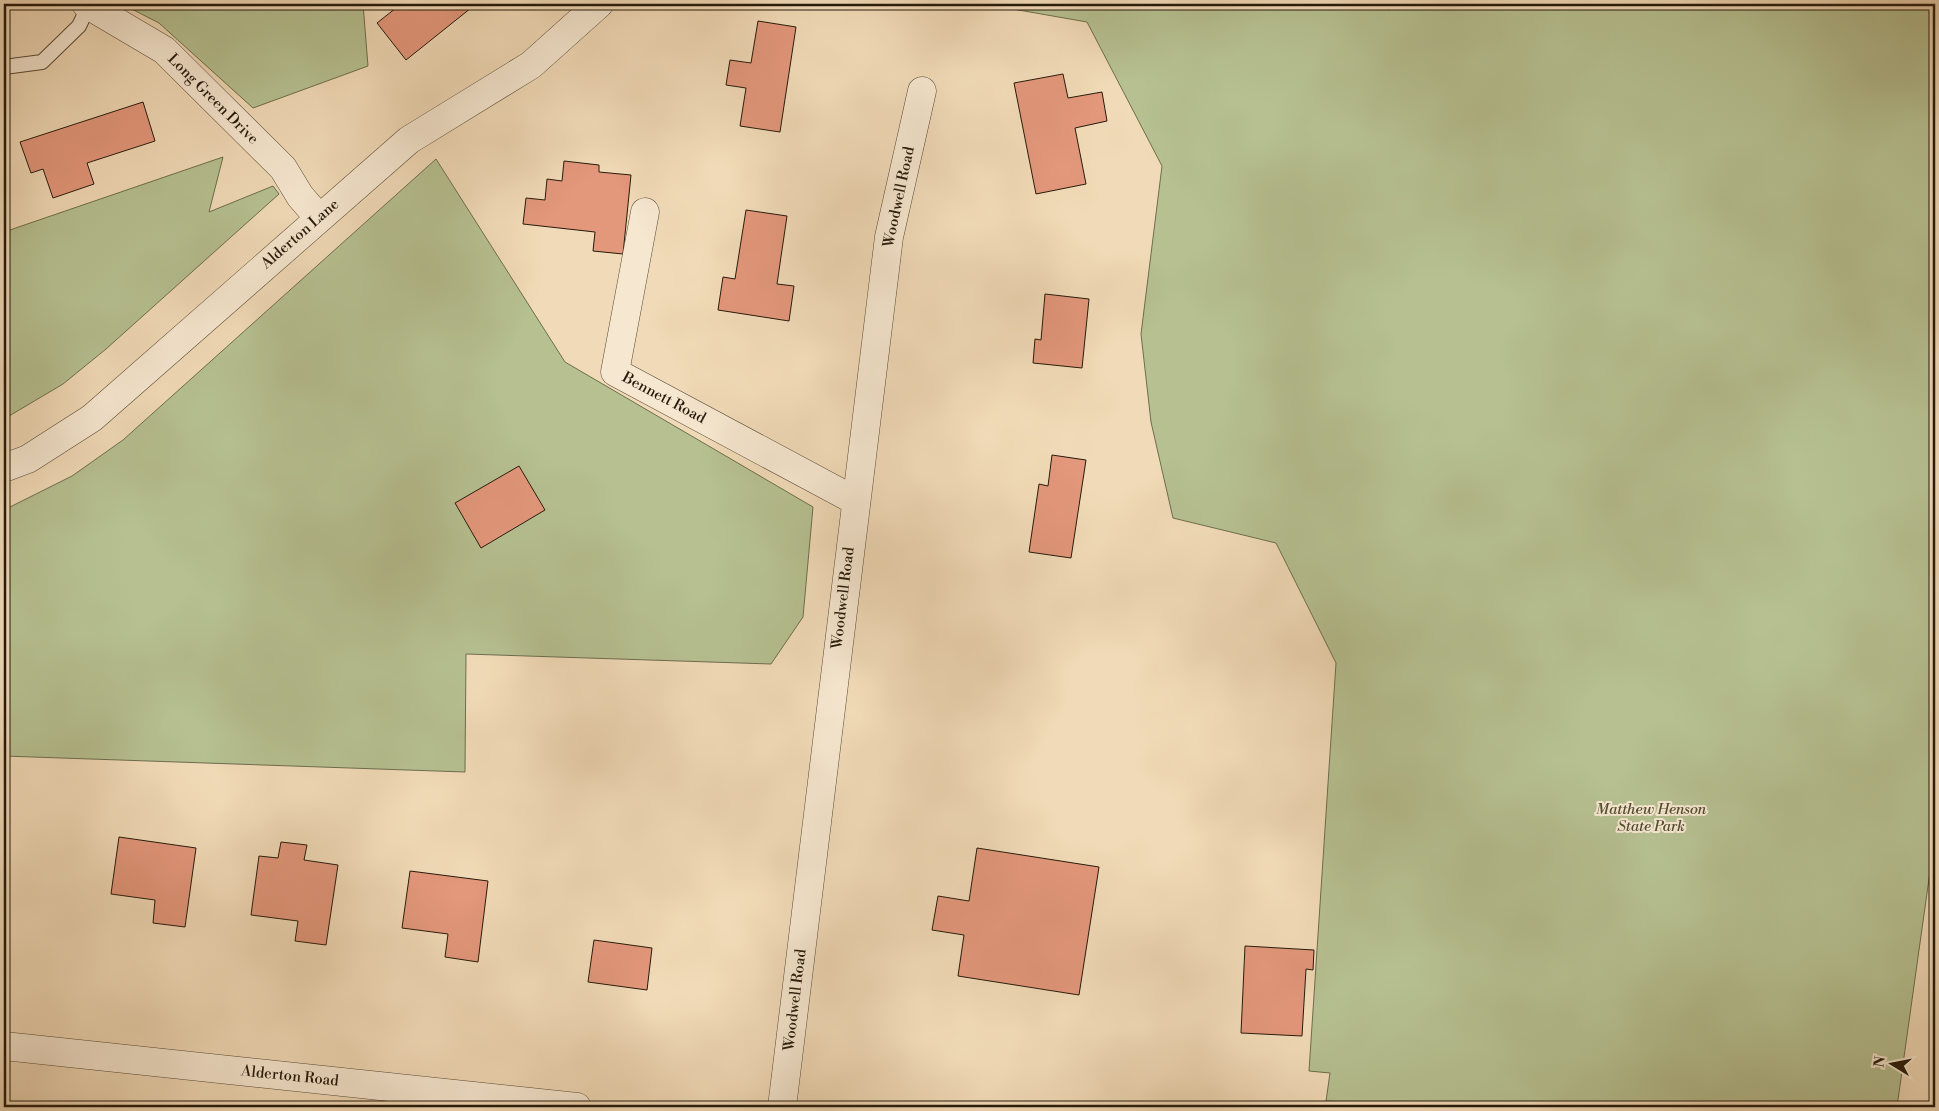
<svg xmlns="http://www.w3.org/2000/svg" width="1939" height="1111" font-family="'Libre Bodoni',serif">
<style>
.green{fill:#b6c091;stroke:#6e6d4e}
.building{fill:#e3977b;stroke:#261a0b}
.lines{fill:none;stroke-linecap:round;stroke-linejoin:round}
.service-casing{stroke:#594a36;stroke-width:16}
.minor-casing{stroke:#594a36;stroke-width:29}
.service{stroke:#f6e7d0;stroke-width:14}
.minor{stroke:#f6e7d0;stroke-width:28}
.labels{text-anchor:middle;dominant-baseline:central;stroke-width:4;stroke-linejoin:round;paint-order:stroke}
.street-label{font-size:15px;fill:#261a0b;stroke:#f6e7d0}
.park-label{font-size:15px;font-style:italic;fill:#514c33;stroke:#f6e7d0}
</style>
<rect width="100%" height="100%" fill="#f1dab7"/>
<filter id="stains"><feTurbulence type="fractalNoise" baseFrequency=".004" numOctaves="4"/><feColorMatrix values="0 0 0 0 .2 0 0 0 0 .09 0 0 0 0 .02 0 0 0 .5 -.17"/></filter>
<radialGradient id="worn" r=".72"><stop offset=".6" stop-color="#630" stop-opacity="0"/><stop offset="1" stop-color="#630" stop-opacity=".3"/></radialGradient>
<g class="green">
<polygon points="122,4 363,4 368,66 253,108 159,23"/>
<polygon points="984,4 1375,4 1389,10 1402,4 1935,4 1935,836 1897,1107 1457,1107 1326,1101 1330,1073 1309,1071 1336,663 1276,543 1173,518 1151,422 1141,334 1162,166 1087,22"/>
<polygon points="223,157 209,212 273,186 279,194 106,349 63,384 4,419 4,232"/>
<polygon points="436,159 565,362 813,507 803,617 771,664 466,654 465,772 4,756 4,510 72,476 123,440"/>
</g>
<g class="building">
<polygon points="401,4 476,4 406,60 377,23"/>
<polygon points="758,21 796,27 780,132 740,126 746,88 726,85 730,60 751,63"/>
<polygon points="1063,74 1068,98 1102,92 1107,121 1075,128 1086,184 1036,194 1014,83"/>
<polygon points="143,102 155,141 87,163 94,184 53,198 43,169 31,173 20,142"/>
<polygon points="564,161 599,165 599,172 631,175 623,254 593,251 595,232 523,224 526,198 545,200 547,179 562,181"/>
<polygon points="746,210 787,216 777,284 794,286 789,321 718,310 723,277 735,279"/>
<polygon points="1045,294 1089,299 1082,368 1033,363 1035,339 1041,340"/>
<polygon points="1052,455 1086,460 1071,558 1029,552 1039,484 1048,486"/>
<polygon points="519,466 545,510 481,548 455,503"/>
<polygon points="119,837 196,848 185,927 153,923 155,900 111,894"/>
<polygon points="281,842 307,845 304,860 338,865 326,945 295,941 298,921 251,915 259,856 278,858"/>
<polygon points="977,848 1099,867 1079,995 958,976 964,935 932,930 938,896 969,901"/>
<polygon points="4,861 7,861 4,883"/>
<polygon points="410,871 488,881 478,962 445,957 448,934 402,928"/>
<polygon points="594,940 652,948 647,990 588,982"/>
<polygon points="1245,946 1314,950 1313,970 1306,969 1302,1036 1241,1033"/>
</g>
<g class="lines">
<g class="service-casing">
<polyline id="service" points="4,67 42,62 79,26 89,5"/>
</g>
<g class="minor-casing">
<g id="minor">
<polyline points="86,4 164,50 283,168 300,196 319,218"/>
<polyline points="645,212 615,372 856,501"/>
<polyline points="4,468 28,459 92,418 409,140 531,65 599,4"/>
<polyline points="4,1046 577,1107"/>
<polyline points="782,1107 889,237 922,91"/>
</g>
</g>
<use href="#service" class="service"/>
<use href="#minor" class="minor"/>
</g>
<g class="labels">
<g class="street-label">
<text transform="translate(213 99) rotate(45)">Long Green Drive</text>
<text transform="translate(899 197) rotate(-78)">Woodwell Road</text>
<text transform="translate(300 234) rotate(-41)">Alderton Lane</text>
<text transform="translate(664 398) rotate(28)">Bennett Road</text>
<text transform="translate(843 598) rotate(-83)">Woodwell Road</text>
<text transform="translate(795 1000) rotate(-83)">Woodwell Road</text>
<text transform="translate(290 1076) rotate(6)">Alderton Road</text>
</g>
<g class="park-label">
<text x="1651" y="809">Matthew Henson<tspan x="1651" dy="17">State Park</tspan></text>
</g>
</g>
<rect width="1939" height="1111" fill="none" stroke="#f1dab7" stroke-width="20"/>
<rect x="5" y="5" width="1929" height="1101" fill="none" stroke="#261a0b" stroke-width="2.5"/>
<rect x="10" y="10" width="1919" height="1091" fill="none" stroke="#261a0b"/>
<g transform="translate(1892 1064) rotate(280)" stroke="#f6e7d0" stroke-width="4" paint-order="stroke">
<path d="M0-4L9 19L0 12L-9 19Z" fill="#261a0b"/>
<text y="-8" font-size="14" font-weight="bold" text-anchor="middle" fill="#261a0b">N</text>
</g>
<rect width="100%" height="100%" filter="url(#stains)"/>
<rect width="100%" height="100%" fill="url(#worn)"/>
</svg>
